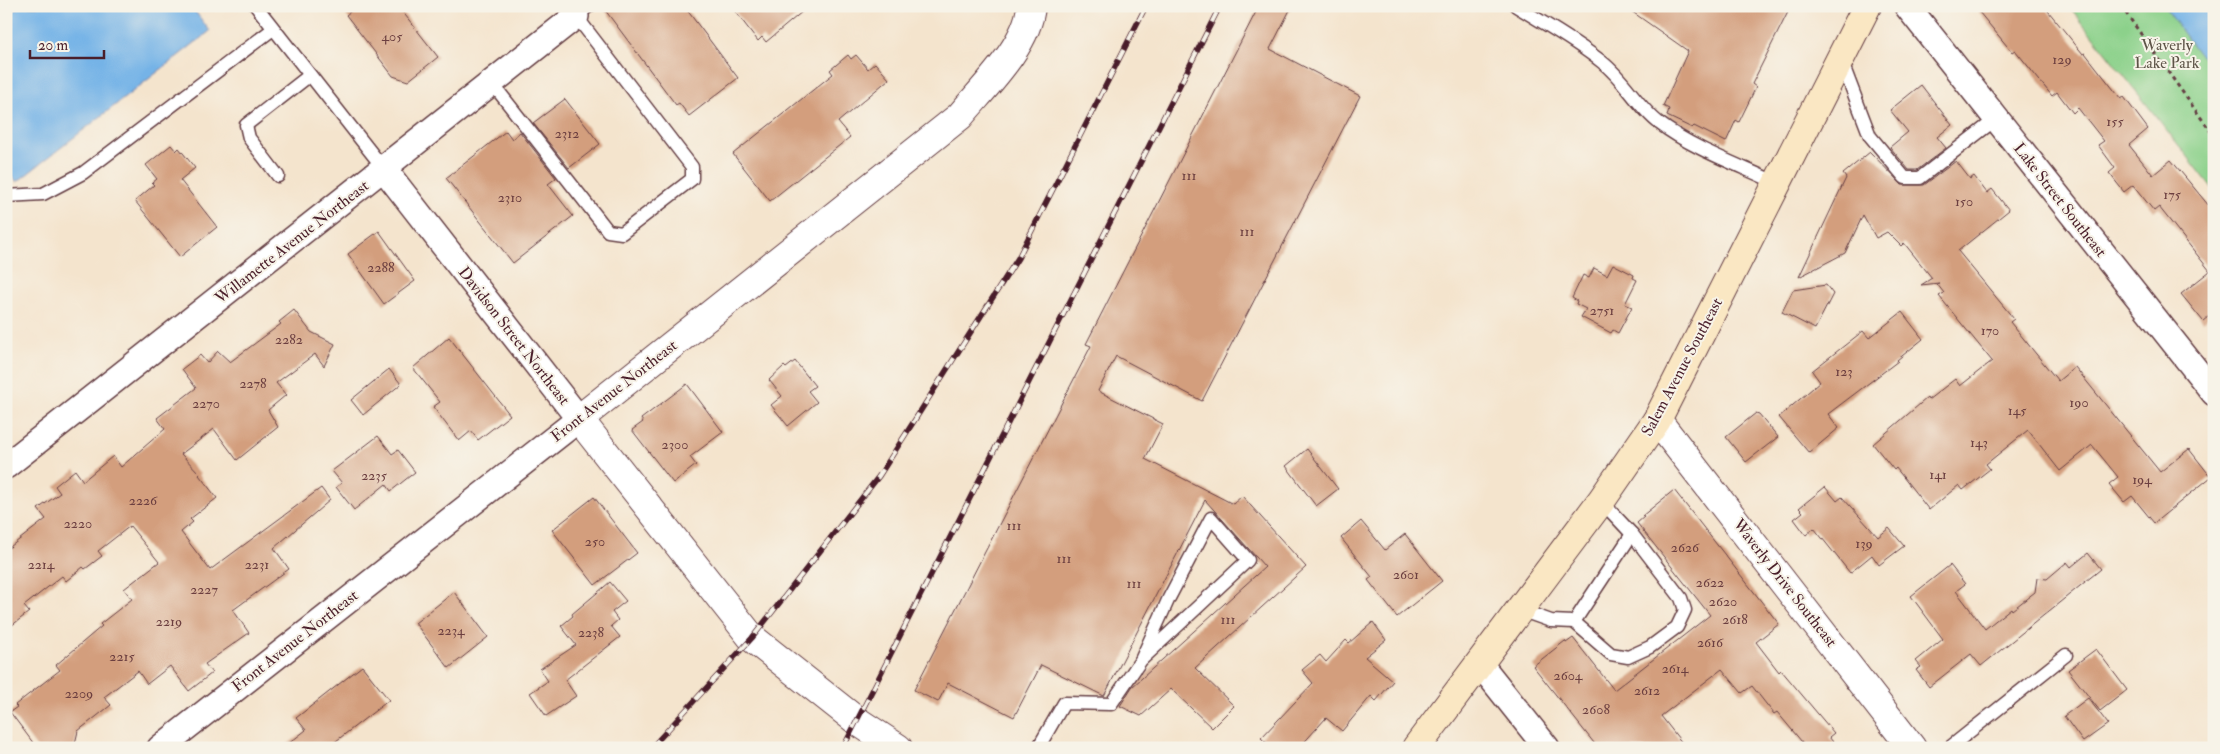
<svg xmlns="http://www.w3.org/2000/svg" width="2220" height="754" font-family="'IM FELL Double Pica',serif">
<style>
.green{fill:#8cd18b;stroke:#6b785b}
.water{fill:#74b3e7;stroke:#5f6989}
.building{fill:#d39e7d}
.lines{fill:none;stroke-linecap:round;stroke-linejoin:round}
.service-casing{stroke:#643d43;stroke-width:15}
.minor-casing{stroke:#643d43;stroke-width:28}
.tertiary-casing{stroke:#643d43;stroke-width:30}
.secondary-casing{stroke:#643d43;stroke-width:30}
.path{stroke:#643d43;stroke-width:3;stroke-dasharray:4 4;stroke-linecap:butt}
.service{stroke:#fff;stroke-width:12}
.minor{stroke:#fff;stroke-width:25}
.tertiary{stroke:#fff;stroke-width:28}
.secondary{stroke:#fae7c3;stroke-width:28}
.rail-casing{stroke:#4a1f2b;stroke-width:5.5}
.rail{stroke:#f7f3e8;stroke-width:4;stroke-dasharray:11;stroke-linecap:butt}
.labels{text-anchor:middle;dominant-baseline:central;stroke-width:4;stroke-linejoin:round;paint-order:stroke}
.number-label{font-size:14px;fill:#6c3f40}
.park-label{font-size:16px;fill:#5e5448;stroke:#f7f3e8}
.street-label{font-size:16px;fill:#4a1f2b;stroke:#f7f3e8}
</style>
<rect width="100%" height="100%" fill="#f7f3e8"/>
<filter id="ink" filterUnits="userSpaceOnUse"><feTurbulence type="fractalNoise" baseFrequency=".02" numOctaves="2"/><feDisplacementMap in="SourceGraphic" scale="10" xChannelSelector="R" yChannelSelector="G"/><feConvolveMatrix kernelMatrix="1 2 1 2 8 2 1 2 1" color-interpolation-filters="sRGB"/></filter>
<filter id="wash" filterUnits="userSpaceOnUse"><feTurbulence type="fractalNoise" baseFrequency=".0096" numOctaves="4" result="noise"/><feDisplacementMap in="SourceGraphic" scale="20" xChannelSelector="R" yChannelSelector="G"/><feGaussianBlur stdDeviation="1.12" result="paint"/><feColorMatrix in="noise" values="0 0 0 0 0 0 0 0 0 0 0 0 0 0 0 0 0 1.4 0 .05"/><feComposite in="paint" operator="in"/></filter>
<g filter="url(#wash)">
<rect width="100%" height="100%" fill="#f4e4cd"/>
<polygon class="green" points="2069,6 2214,6 2214,190"/>
<g class="water">
<polygon points="19,6 191,6 210,31 17,182 6,169 6,17"/>
<polygon points="2164,6 2214,6 2214,67 2198,53"/>
</g>
<g id="blocks">
<g class="building">
<polygon points="357,6 398,6 438,57 408,81 393,76 346,15"/>
<polygon points="602,6 684,6 738,78 689,116 679,103 676,105"/>
<polygon points="731,6 809,6 766,42 762,37 758,41"/>
<polygon points="1259,6 1292,6 1270,49 1360,96 1202,401 1116,356 1098,391 1163,424 1145,459 1233,504 1242,496 1306,567 1195,668 1234,706 1212,728 1171,689 1141,716 1120,706 1132,687 1265,567 1205,500 1104,696 1041,665 1014,717 948,683 938,702 914,690 1091,346 1086,344"/>
<polygon points="1624,6 1791,6 1752,84 1756,87 1739,122 1736,120 1726,142 1694,126 1692,128 1667,116 1669,109 1663,106 1688,51"/>
<polygon points="1974,6 2044,6 2083,54 2085,53 2121,99 2124,97 2148,129 2129,145 2153,175 2171,160 2214,212 2214,312 2203,321 2181,294 2210,271 2159,207 2154,211 2133,185 2124,192 2109,173 2115,168 2098,145 2104,141 2078,108 2073,113 2057,92 2052,96 2015,50 2012,52"/>
<polygon points="848,55 851,59 856,55 868,69 875,63 889,79 838,122 850,137 770,201 733,154 833,74 830,70"/>
<polygon points="1921,85 1952,125 1937,137 1946,148 1917,170 1909,170 1890,147 1908,132 1890,110"/>
<polygon points="565,99 600,144 569,168 533,123"/>
<polygon points="506,131 512,139 520,132 556,178 548,184 573,216 513,263 446,178"/>
<polygon points="171,145 176,151 179,148 195,168 180,180 217,227 180,257 135,201 154,185 152,183 157,179 146,165"/>
<polygon points="1870,152 1902,185 1924,185 1956,161 1970,179 1974,176 1987,193 1992,189 2009,210 1958,251 2014,319 2010,322 2058,381 2075,367 2160,472 2189,449 2211,477 2154,523 2132,496 2124,502 2109,484 2118,477 2092,445 2060,471 2028,430 1986,464 1990,469 1963,490 1959,485 1929,510 1896,468 1894,470 1873,444 1927,398 1928,400 1955,379 1960,386 1992,361 1939,296 1944,293 1937,284 1939,283 1921,285 1932,278 1904,243 1901,246 1887,232 1876,238 1863,215 1845,253 1799,277 1846,178 1843,174"/>
<polygon points="379,231 415,281 384,304 348,254"/>
<polygon points="1613,264 1634,275 1633,278 1637,280 1625,304 1632,307 1618,333 1613,330 1611,333 1581,317 1586,309 1576,304 1577,301 1572,298 1583,275 1589,278 1594,268 1607,275"/>
<polygon points="1826,285 1833,294 1815,329 1782,312 1793,290"/>
<polygon points="294,310 311,332 335,344 324,366 315,354 276,383 286,395 268,410 278,427 237,460 214,429 181,454 200,474 199,475 217,498 190,519 193,522 181,532 210,570 321,488 330,500 274,548 289,569 233,610 249,633 205,664 212,673 189,691 170,666 147,684 138,671 104,697 111,705 78,731 74,748 37,748 10,712 17,707 15,705 60,670 56,665 102,626 100,624 132,599 124,589 159,562 130,526 98,551 102,556 85,569 83,567 66,581 62,576 24,606 29,612 6,630 6,550 46,519 38,509 60,493 55,486 75,470 83,481 113,456 121,467 165,429 157,418 196,388 182,369 200,355 207,363 218,351 230,362 281,324 279,322"/>
<polygon points="1902,312 1923,339 1897,360 1898,361 1828,414 1839,428 1809,453 1779,417 1820,382 1812,371 1863,331 1869,338"/>
<polygon points="449,337 510,415 478,440 471,431 459,441 433,407 440,402 413,368"/>
<polygon points="795,361 815,386 808,391 817,402 788,426 771,405 782,396 769,380 784,366 786,368"/>
<polygon points="389,369 401,384 363,415 351,400"/>
<polygon points="687,384 723,432 690,457 696,465 673,483 632,430 643,422 641,419"/>
<polygon points="1756,413 1759,414 1778,437 1746,462 1726,437"/>
<polygon points="378,436 392,454 398,450 415,472 391,491 386,484 354,510 336,487 342,483 332,471"/>
<polygon points="1307,449 1338,489 1316,506 1286,466"/>
<polygon points="1825,487 1837,501 1842,497 1878,537 1889,528 1904,546 1879,565 1872,555 1850,573 1814,528 1806,535 1794,519 1803,512 1799,508"/>
<polygon points="1674,490 1779,624 1756,642 1779,672 1781,670 1834,733 1829,737 1838,748 1807,748 1777,712 1774,714 1752,686 1742,693 1722,669 1661,716 1686,748 1598,748 1533,666 1565,641 1566,643 1573,638 1614,690 1710,615 1637,523 1644,517 1642,516"/>
<polygon points="594,497 637,553 595,585 552,530"/>
<polygon points="1361,521 1385,550 1405,534 1442,581 1397,617 1368,580 1372,577 1341,538"/>
<polygon points="2088,553 2101,569 1981,666 1971,654 1929,687 1916,670 1921,667 1916,661 1943,639 1911,596 1950,565 1965,584 1956,591 1985,629 2011,608 2012,610 2035,592 2037,578 2047,579 2067,562 2071,567"/>
<polygon points="610,582 626,601 612,612 618,620 611,626 620,637 565,680 576,696 546,716 530,693 548,681 540,669 576,645 561,626 573,616 572,614"/>
<polygon points="454,592 488,637 449,668 415,623"/>
<polygon points="1373,622 1386,640 1365,657 1393,681 1376,701 1371,696 1342,731 1326,718 1299,748 1272,748 1261,738 1313,683 1302,670 1320,655 1326,662 1346,640 1349,643"/>
<polygon points="2096,649 2127,690 2100,711 2068,670"/>
<polygon points="362,666 389,700 327,748 283,748 306,730 296,718"/>
<polygon points="2088,698 2108,724 2083,742 2064,716"/>
</g>
</g>
</g>
<g filter="url(#ink)">
<use href="#blocks" fill-opacity="0" stroke="#643d43" stroke-width="1"/>
<g class="lines">
<g class="service-casing">
<g id="service">
<polyline points="256,6 384,169"/>
<path d="M1516,6C1545,24 1576,41 1602,62C1625,80 1637,106 1659,123C1693,149 1739,165 1777,183"/>
<polyline points="1841,60 1870,136 1905,178 1920,178 1996,119"/>
<polyline points="492,83 608,231 622,233 692,179 692,167 576,16 589,6"/>
<polyline points="278,176 249,138 246,125 310,75"/>
<polyline points="6,196 43,194 83,173 273,29"/>
<polyline points="1520,610 1551,621 1574,622 1611,654 1628,657 1650,647 1677,627 1685,610 1681,598 1632,534 1601,501"/>
<polyline points="1574,622 1632,534"/>
<polyline points="1038,748 1064,703 1111,704 1141,660 1169,598 1211,518 1248,560 1141,660"/>
<polyline points="1949,748 2066,655"/>
</g>
</g>
<g class="minor-casing">
<g id="minor">
<polyline points="1907,6 2214,393"/>
<polyline points="6,466 576,16"/>
<polyline points="1480,664 1547,748"/>
<polyline points="160,748 579,419 384,169"/>
</g>
</g>
<g class="tertiary-casing">
<g id="tertiary">
<polyline points="1657,420 1912,748"/>
<path d="M898,748L857,721L752,638L579,419L960,116C984,87 1028,45 1031,6"/>
</g>
</g>
<g class="secondary-casing">
<polyline id="secondary" points="1416,748 1601,501 1657,420 1867,6"/>
</g>
<polyline class="path" points="2121,6 2214,136"/>
<use href="#service" class="service"/>
<use href="#minor" class="minor"/>
<use href="#tertiary" class="tertiary"/>
<use href="#secondary" class="secondary"/>
<g class="rail-casing">
<g id="rail">
<polyline points="651,748 752,638 879,476 1018,258 1146,6"/>
<polyline points="843,748 1220,6"/>
</g>
</g>
<use href="#rail" class="rail"/>
</g>
</g>
<g class="labels">
<g class="number-label">
<text x="392" y="36">405</text>
<text x="2062" y="59">129</text>
<text x="2115" y="121">155</text>
<text x="567" y="133">2312</text>
<text x="1189" y="175">111</text>
<text x="2172" y="194">175</text>
<text x="510" y="197">2310</text>
<text x="1964" y="201">150</text>
<text x="1247" y="231">111</text>
<text x="381" y="267">2288</text>
<text x="1602" y="310">2751</text>
<text x="1990" y="330">170</text>
<text x="289" y="339">2282</text>
<text x="1844" y="371">123</text>
<text x="253" y="383">2278</text>
<text x="2079" y="402">190</text>
<text x="206" y="403">2270</text>
<text x="2017" y="410">145</text>
<text x="1979" y="442">143</text>
<text x="675" y="444">2300</text>
<text x="1938" y="474">141</text>
<text x="374" y="475">2235</text>
<text x="2142" y="479">194</text>
<text x="143" y="500">2226</text>
<text x="78" y="523">2220</text>
<text x="1014" y="525">111</text>
<text x="595" y="541">250</text>
<text x="1864" y="543">139</text>
<text x="1685" y="547">2626</text>
<text x="1064" y="558">111</text>
<text x="41" y="564">2214</text>
<text x="257" y="564">2231</text>
<text x="1406" y="574">2601</text>
<text x="1710" y="582">2622</text>
<text x="1134" y="583">111</text>
<text x="204" y="589">2227</text>
<text x="1723" y="601">2620</text>
<text x="1228" y="619">111</text>
<text x="1735" y="619">2618</text>
<text x="169" y="621">2219</text>
<text x="451" y="630">2234</text>
<text x="591" y="632">2238</text>
<text x="1710" y="642">2616</text>
<text x="122" y="656">2215</text>
<text x="1675" y="668">2614</text>
<text x="1568" y="675">2604</text>
<text x="1647" y="690">2612</text>
<text x="79" y="693">2209</text>
<text x="1596" y="709">2608</text>
</g>
<g class="park-label">
<text x="2167" y="45">Waverly<tspan x="2167" dy="18">Lake Park</tspan></text>
</g>
<g class="street-label">
<text transform="translate(2060 200) rotate(52)">Lake Street Southeast</text>
<text transform="translate(292 242) rotate(-38)">Willamette Avenue Northeast</text>
<text transform="translate(514 336) rotate(52)">Davidson Street Northeast</text>
<text transform="translate(1682 367) rotate(-62)">Salem Avenue Southeast</text>
<text transform="translate(614 391) rotate(-38)">Front Avenue Northeast</text>
<text transform="translate(1785 583) rotate(52)">Waverly Drive Southeast</text>
<text transform="translate(295 641) rotate(-38)">Front Avenue Northeast</text>
</g>
</g>
<rect width="2220" height="754" fill="none" stroke="#f7f3e8" stroke-width="25"/>
<path d="M30 50v8h74v-8" fill="none" stroke="#4a1f2b" stroke-width="2.5"/>
<text x="38" y="50" font-size="15" fill="#4a1f2b" stroke="#f7f3e8" stroke-width="4" paint-order="stroke">20 m</text>
</svg>
